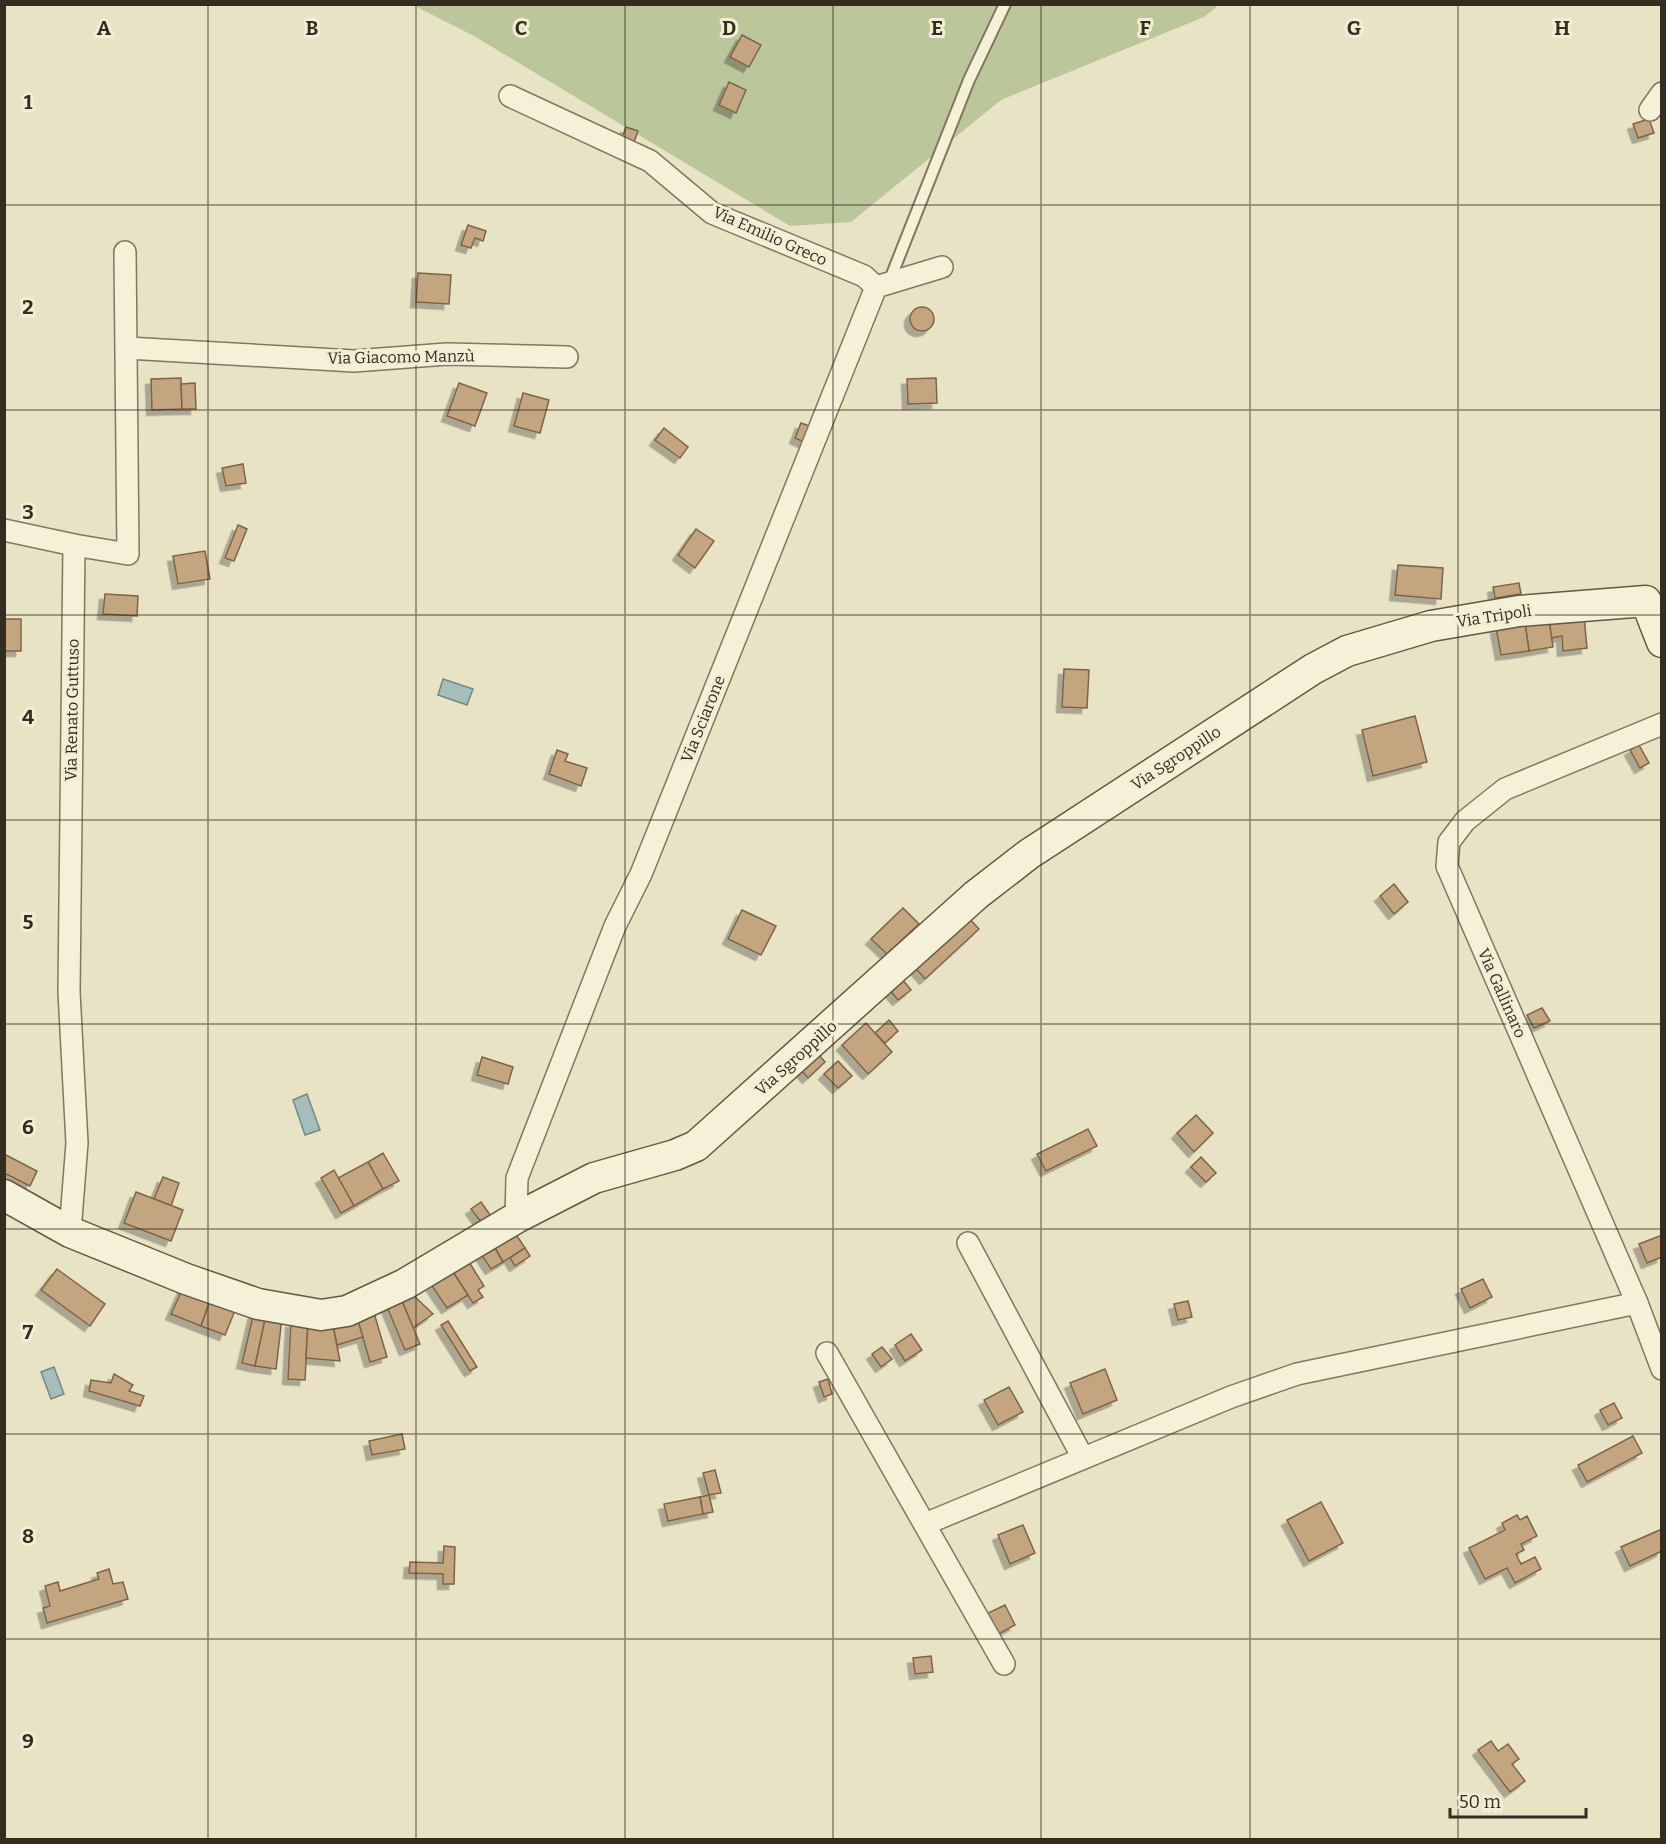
<svg xmlns="http://www.w3.org/2000/svg" width="1666" height="1844" font-family="Bitter,serif">
<style>
.green{fill:#bcc69b}
.water{fill:#a7bdba;stroke:#6f8b87;stroke-width:1.5}
.building{fill:#c3a580;stroke:#7f6446;stroke-width:1.5;filter:url(#shadow)}
.lines{fill:none;stroke-linecap:round;stroke-linejoin:round}
.service-casing{stroke:#83765e;stroke-width:14}
.minor-casing{stroke:#83765e;stroke-width:24}
.secondary-casing{stroke:#655741;stroke-width:33}
.service{stroke:#f5f0d8;stroke-width:10}
.minor{stroke:#f5f0d8;stroke-width:21}
.secondary{stroke:#f5f0d8;stroke-width:30}
.grid{fill:none;stroke:#352c20;stroke-width:1.5;stroke-opacity:0.55}
.labels{text-anchor:middle;dominant-baseline:central;stroke-width:6;stroke-linejoin:round;paint-order:stroke}
.street-label{font-size:16px;fill:#352c20;stroke:#f2edd5}
.grid-label{font-size:20px;text-anchor:middle;font-weight:bold;fill:#352c20;stroke:#f2edd5;stroke-width:6;stroke-linejoin:round;paint-order:stroke}
</style>
<defs>
<filter id="shadow"><feDropShadow dx="-5.5" dy="5.5" stdDeviation="0" flood-color="#0004"/></filter>
</defs>
<rect width="100%" height="100%" fill="#e9e3c6"/>
<polygon class="green" points="413,5 1219,5 1204,17 1001,100 851,222 790,226 474,36"/>
<g class="water">
<polygon points="443,679 473,689 467,705 438,695"/>
<polygon points="307,1094 320,1130 305,1135 293,1100"/>
<polygon points="54,1367 64,1394 51,1399 41,1372"/>
</g>
<g class="building">
<polygon points="742,35 761,45 749,67 730,57"/>
<polygon points="729,82 746,90 736,113 719,105"/>
<polygon points="1649,119 1654,133 1638,138 1633,124"/>
<polygon points="626,127 638,131 634,142 622,138"/>
<polygon points="468,225 486,231 483,241 475,238 471,248 461,245"/>
<polygon points="418,273 451,275 449,304 416,302"/>
<circle cx="922" cy="319" r="12"/>
<polygon points="181,378 182,409 152,410 151,379"/>
<polygon points="936,378 937,403 908,404 907,379"/>
<polygon points="195,383 196,409 182,409 181,384"/>
<polygon points="459,383 487,393 475,426 447,416"/>
<polygon points="523,393 549,400 540,433 514,426"/>
<polygon points="801,423 812,427 806,443 795,438"/>
<polygon points="664,428 688,447 680,458 655,440"/>
<polygon points="243,464 246,483 226,486 222,468"/>
<polygon points="238,525 247,529 234,561 225,558"/>
<polygon points="696,529 714,541 695,568 678,555"/>
<polygon points="205,551 210,579 178,584 173,556"/>
<polygon points="1398,565 1443,568 1441,599 1395,595"/>
<polygon points="1519,583 1521,594 1495,598 1493,587"/>
<polygon points="105,594 138,596 137,616 103,614"/>
<polygon points="1584,616 1587,648 1563,651 1562,636 1551,638 1549,620"/>
<rect x="4" y="619" width="17" height="32"/>
<polygon points="1549,620 1553,647 1529,651 1525,623"/>
<polygon points="1525,623 1529,651 1501,655 1496,628"/>
<polygon points="1064,669 1089,670 1087,708 1062,707"/>
<polygon points="1415,716 1427,762 1373,776 1362,730"/>
<polygon points="1639,745 1649,763 1640,768 1630,750"/>
<polygon points="557,750 568,754 565,761 587,768 581,786 549,774"/>
<polygon points="1394,884 1408,902 1394,914 1380,896"/>
<polygon points="903,908 919,924 887,954 871,939"/>
<polygon points="742,910 776,926 761,955 728,939"/>
<polygon points="967,916 979,929 925,979 913,965"/>
<polygon points="901,978 911,990 898,1000 888,988"/>
<polygon points="1542,1008 1550,1021 1534,1028 1527,1015"/>
<polygon points="889,1020 898,1031 885,1043 875,1033"/>
<polygon points="866,1023 892,1052 868,1074 842,1045"/>
<polygon points="818,1054 825,1062 808,1078 801,1070"/>
<polygon points="482,1057 513,1067 508,1084 477,1075"/>
<polygon points="838,1061 852,1076 838,1088 824,1074"/>
<polygon points="1196,1115 1213,1133 1194,1152 1177,1133"/>
<polygon points="1088,1129 1097,1146 1046,1171 1037,1154"/>
<polygon points="383,1153 399,1181 383,1189 368,1162"/>
<polygon points="4,1154 37,1171 30,1186 4,1173"/>
<polygon points="1201,1157 1216,1173 1206,1182 1191,1167"/>
<polygon points="368,1162 383,1189 354,1206 338,1178"/>
<polygon points="334,1170 354,1206 341,1213 321,1178"/>
<polygon points="163,1177 179,1183 171,1206 154,1199"/>
<polygon points="136,1192 183,1210 171,1241 124,1223"/>
<polygon points="481,1202 493,1219 484,1226 471,1209"/>
<polygon points="513,1230 525,1248 503,1262 492,1243"/>
<polygon points="1662,1235 1662,1257 1647,1263 1639,1244"/>
<polygon points="492,1243 503,1262 491,1269 479,1251"/>
<polygon points="525,1248 530,1256 515,1266 510,1258"/>
<polygon points="469,1262 484,1286 478,1290 483,1297 473,1303 453,1272"/>
<polygon points="57,1269 105,1304 90,1326 41,1290"/>
<polygon points="453,1272 468,1295 447,1308 432,1286"/>
<polygon points="1483,1279 1492,1297 1470,1308 1461,1289"/>
<polygon points="183,1288 211,1298 201,1326 171,1314"/>
<polygon points="414,1296 433,1314 413,1328 402,1301"/>
<polygon points="211,1298 236,1308 225,1335 201,1326"/>
<polygon points="402,1301 420,1344 405,1350 387,1307"/>
<polygon points="1188,1301 1192,1317 1178,1320 1174,1304"/>
<polygon points="254,1312 266,1315 255,1366 242,1363"/>
<polygon points="374,1313 387,1357 370,1362 357,1318"/>
<polygon points="266,1315 282,1318 276,1369 255,1366"/>
<polygon points="357,1318 363,1337 337,1345 333,1326"/>
<polygon points="448,1321 477,1367 470,1371 441,1325"/>
<polygon points="291,1322 308,1323 305,1380 288,1379"/>
<polygon points="308,1323 333,1326 340,1361 306,1358"/>
<polygon points="911,1334 922,1350 905,1361 895,1345"/>
<polygon points="882,1347 892,1359 881,1367 872,1354"/>
<polygon points="1105,1369 1117,1400 1083,1414 1070,1383"/>
<polygon points="114,1374 133,1385 129,1391 144,1396 140,1406 89,1391 91,1380 111,1383"/>
<polygon points="828,1379 832,1394 824,1397 819,1382"/>
<polygon points="1009,1387 1023,1412 998,1425 984,1400"/>
<polygon points="1614,1403 1622,1418 1608,1425 1600,1410"/>
<polygon points="402,1434 405,1449 372,1455 369,1441"/>
<polygon points="1633,1436 1642,1453 1587,1482 1578,1465"/>
<polygon points="715,1470 721,1493 709,1495 703,1473"/>
<polygon points="709,1495 713,1512 703,1514 700,1497"/>
<polygon points="700,1497 703,1514 668,1521 664,1504"/>
<polygon points="1321,1502 1343,1543 1309,1561 1287,1520"/>
<polygon points="1517,1515 1520,1520 1527,1516 1537,1536 1521,1544 1524,1550 1516,1554 1521,1564 1535,1557 1541,1569 1515,1583 1507,1568 1485,1579 1469,1548 1505,1530 1502,1523"/>
<polygon points="1023,1525 1035,1553 1010,1564 998,1535"/>
<polygon points="1662,1529 1662,1551 1630,1566 1621,1547"/>
<polygon points="444,1546 455,1547 454,1584 443,1584 443,1574 409,1573 410,1562 443,1563"/>
<polygon points="109,1569 113,1584 123,1582 128,1599 47,1623 43,1608 50,1606 45,1586 58,1582 60,1591 99,1579 97,1573"/>
<polygon points="1005,1605 1015,1625 995,1636 984,1615"/>
<polygon points="931,1656 933,1672 915,1674 913,1658"/>
<polygon points="1491,1741 1498,1751 1508,1744 1519,1759 1512,1764 1525,1781 1510,1792 1478,1750"/>
</g>
<g class="lines">
<g class="service-casing">
<polyline id="service" points="889,282 969,80 1005,4"/>
</g>
<g class="minor-casing">
<g id="minor">
<polyline points="510,96 650,161 712,213 864,276 876,287"/>
<polyline points="1650,110 1662,93"/>
<polyline points="127,348 354,361 447,354 567,357"/>
<polyline points="4,530 74,545"/>
<polyline points="1662,724 1505,789 1465,821 1449,842 1447,866 1637,1303 1662,1369"/>
<polyline points="516,1218 517,1178 615,926 641,874 876,287 942,267"/>
<polyline points="70,1232 77,1143 69,992 74,545 128,554 125,252"/>
<polyline points="968,1243 1083,1458"/>
<polyline points="827,1353 1004,1664"/>
<polyline points="925,1524 1231,1397 1297,1374 1637,1303"/>
</g>
</g>
<g class="secondary-casing">
<polyline id="secondary" points="4,1195 70,1232 186,1279 258,1304 321,1315 347,1311 405,1284 516,1218 594,1178 675,1155 696,1146 976,895 1029,854 1313,669 1347,651 1431,626 1519,611 1646,601 1662,642"/>
</g>
<use href="#service" class="service"/>
<use href="#minor" class="minor"/>
<use href="#secondary" class="secondary"/>
</g>
<path class="grid" d="M208,4V1840M416,4V1840M625,4V1840M833,4V1840M1041,4V1840M1250,4V1840M1458,4V1840M4,205H1662M4,410H1662M4,615H1662M4,820H1662M4,1024H1662M4,1229H1662M4,1434H1662M4,1639H1662"/>
<g class="labels">
<g class="street-label">
<text transform="translate(770 236) rotate(24)">Via Emilio Greco</text>
<text transform="translate(401 357) rotate(-1)">Via Giacomo Manzù</text>
<text transform="translate(1494 616) rotate(-9)">Via Tripoli</text>
<text transform="translate(72 710) rotate(-89)">Via Renato Guttuso</text>
<text transform="translate(703 719) rotate(-68)">Via Sciarone</text>
<text transform="translate(1176 758) rotate(-33)">Via Sgroppillo</text>
<text transform="translate(1502 993) rotate(66)">Via Gallinaro</text>
<text transform="translate(796 1058) rotate(-42)">Via Sgroppillo</text>
</g>
</g>
<g class="grid-label">
<text x="104" y="35">A</text>
<text x="312" y="35">B</text>
<text x="521" y="35">C</text>
<text x="729" y="35">D</text>
<text x="937" y="35">E</text>
<text x="1145" y="35">F</text>
<text x="1354" y="35">G</text>
<text x="1562" y="35">H</text>
<text x="28" y="109">1</text>
<text x="28" y="314">2</text>
<text x="28" y="519">3</text>
<text x="28" y="724">4</text>
<text x="28" y="929">5</text>
<text x="28" y="1134">6</text>
<text x="28" y="1339">7</text>
<text x="28" y="1543">8</text>
<text x="28" y="1748">9</text>
</g>
<rect width="1666" height="1844" fill="none" stroke="#352c20" stroke-width="12"/>
<path d="M1450 1808v9h136v-9" fill="none" stroke="#352c20" stroke-width="3"/>
<text x="1459" y="1808" font-size="18" fill="#352c20" stroke="#f2edd5" stroke-width="4.5" paint-order="stroke">50 m</text>
</svg>
